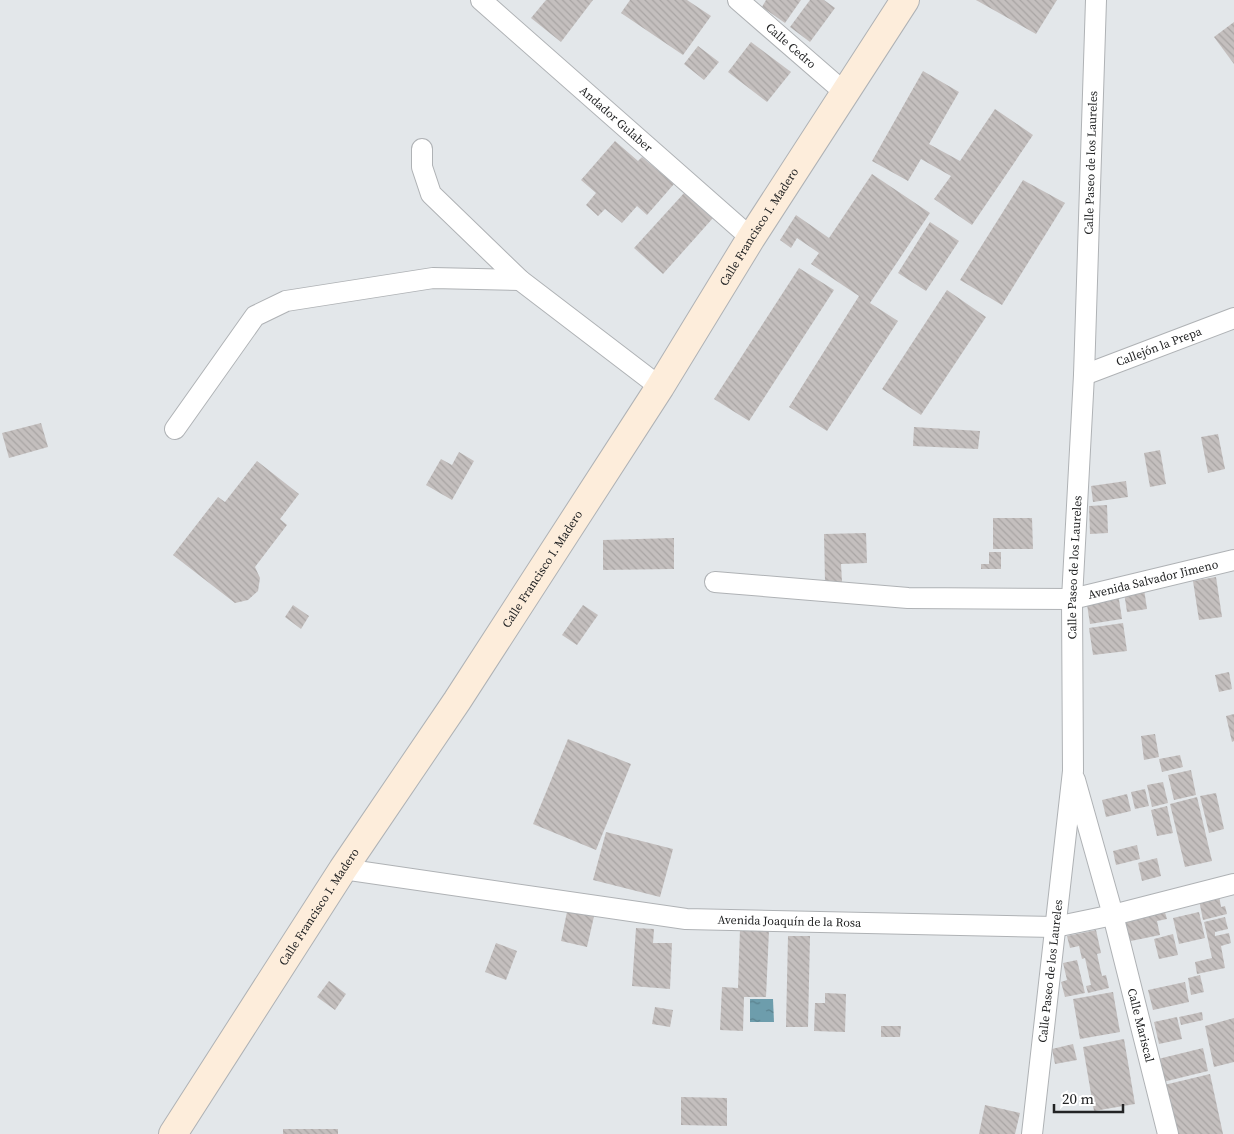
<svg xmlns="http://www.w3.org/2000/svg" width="1234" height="1134" font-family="'Source Serif 4',serif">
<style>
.water{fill:url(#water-ripples)}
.building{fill:url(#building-back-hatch)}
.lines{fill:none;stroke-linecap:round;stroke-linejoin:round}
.street-casing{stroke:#afb2b5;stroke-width:22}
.secondary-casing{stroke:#afb2b5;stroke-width:30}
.street{stroke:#fff;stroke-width:20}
.secondary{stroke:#fdeddb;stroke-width:28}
.labels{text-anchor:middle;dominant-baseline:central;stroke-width:5;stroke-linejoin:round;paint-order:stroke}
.street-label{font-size:12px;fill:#232425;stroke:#fff}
</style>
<defs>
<pattern id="water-ripples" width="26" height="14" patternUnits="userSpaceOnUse" patternTransform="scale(1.25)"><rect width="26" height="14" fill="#6d9dac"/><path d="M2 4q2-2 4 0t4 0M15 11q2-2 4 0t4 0" fill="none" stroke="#59808c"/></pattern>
<pattern id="building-back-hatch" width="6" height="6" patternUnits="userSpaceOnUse" patternTransform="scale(1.25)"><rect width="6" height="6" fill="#c4bfbe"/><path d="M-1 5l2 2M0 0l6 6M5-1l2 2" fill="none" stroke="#a8a4a3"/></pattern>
</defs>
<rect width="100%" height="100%" fill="#e3e7ea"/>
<polygon class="water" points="750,999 773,999 774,1022 750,1022"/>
<g class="building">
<polygon points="546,0 593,0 561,42 531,18"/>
<polygon points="630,0 687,0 711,16 683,55 621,13"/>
<polygon points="766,0 801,0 785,23 762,7"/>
<polygon points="810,0 824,0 835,8 810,42 790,27"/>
<polygon points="976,0 1057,0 1036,34"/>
<polygon points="1234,22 1234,64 1214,37"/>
<polygon points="751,42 791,72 767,102 728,72"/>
<polygon points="698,46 719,62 704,80 684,64"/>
<polygon points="923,71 959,92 929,144 960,161 995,109 1033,135 972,225 934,199 951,176 921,159 908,181 872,161"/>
<polygon points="615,141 638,161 642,157 674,184 647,215 637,206 622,223 605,209 598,216 586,205 596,193 581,180"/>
<polygon points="872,174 930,213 870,303 898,321 827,431 789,407 859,296 811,264 819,253 797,238 791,248 780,240 796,215 829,238"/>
<polygon points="1023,180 1065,203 1002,305 960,280"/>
<polygon points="685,192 713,218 663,274 634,248"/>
<polygon points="930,222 959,241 926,291 898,273"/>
<polygon points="799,268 834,290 749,421 714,399"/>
<polygon points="947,290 986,317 921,415 882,389"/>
<polygon points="41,423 48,447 9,458 2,433"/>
<polygon points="914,427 980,431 978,449 913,446"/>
<polygon points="1218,434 1225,469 1208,473 1201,437"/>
<polygon points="1160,450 1166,484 1150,487 1144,453"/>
<polygon points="459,452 474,461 452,500 426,485 441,459 452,465"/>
<polygon points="257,461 299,494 280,519 287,525 255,567 260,578 258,591 248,600 235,603 173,555 218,497 225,502"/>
<polygon points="1126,481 1128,497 1093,502 1091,486"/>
<polygon points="1107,505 1108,533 1090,534 1089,506"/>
<polygon points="993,518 1032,518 1033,549 993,549"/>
<polygon points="866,533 867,563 841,564 842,582 825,582 824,534"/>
<polygon points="674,538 674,569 603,570 603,540"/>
<polygon points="989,552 1001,552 1001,569 981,569 981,564 989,564"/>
<polygon points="1216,577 1222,617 1199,620 1193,581"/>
<polygon points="1144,589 1147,609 1127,612 1124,592"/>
<polygon points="1118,593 1122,619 1090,624 1086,598"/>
<polygon points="293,605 309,616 301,629 285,617"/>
<polygon points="583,605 598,615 577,645 562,635"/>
<polygon points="1123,623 1127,651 1093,655 1089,628"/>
<polygon points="1229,672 1232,689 1219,692 1215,675"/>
<polygon points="1234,714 1234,741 1232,742 1226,716"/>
<polygon points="1155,734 1159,757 1144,760 1141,736"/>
<polygon points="568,739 631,764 596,850 533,824"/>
<polygon points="1180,755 1183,767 1162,772 1159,759"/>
<polygon points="1191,770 1196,795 1174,800 1168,775"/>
<polygon points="1163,782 1168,803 1152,807 1147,785"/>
<polygon points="1145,789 1149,806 1135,809 1131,792"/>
<polygon points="1216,793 1224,829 1209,833 1200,796"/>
<polygon points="1127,794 1131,811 1106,817 1102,800"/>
<polygon points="1197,797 1212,861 1185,867 1170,804"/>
<polygon points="1167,806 1173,833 1157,836 1151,810"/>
<polygon points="606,832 673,849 660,897 593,880"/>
<polygon points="1137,845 1140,859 1116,865 1113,851"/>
<polygon points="1157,858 1161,876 1142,881 1138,863"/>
<polygon points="1219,895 1221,907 1225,906 1227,914 1203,920 1199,900"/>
<polygon points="568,907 595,912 587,947 561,941"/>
<polygon points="1164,909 1167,919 1157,921 1160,935 1126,942 1121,919"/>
<polygon points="1199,912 1205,938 1179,944 1173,918"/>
<polygon points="1225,917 1228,929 1215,932 1215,936 1229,933 1231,943 1221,946 1225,968 1197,974 1195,962 1212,958 1204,922"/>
<polygon points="636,928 654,929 653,943 672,943 670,989 632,986"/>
<polygon points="740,929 769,930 766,997 744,997 743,1031 720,1030 722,987 738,988"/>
<polygon points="1096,930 1101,953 1097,954 1102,976 1106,975 1109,988 1088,993 1086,986 1091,985 1085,958 1082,959 1079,946 1070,948 1067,936"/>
<polygon points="1173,934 1178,955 1159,959 1154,939"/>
<polygon points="788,936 810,936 808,1027 786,1027"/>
<polygon points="496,943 517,951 506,980 485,972"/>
<polygon points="1077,960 1085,993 1065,997 1061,982 1067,980 1063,963"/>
<polygon points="1200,975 1204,992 1191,995 1188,978"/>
<polygon points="329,981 346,994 335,1010 317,997"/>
<polygon points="1185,982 1189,1002 1153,1010 1148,990"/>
<polygon points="1113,992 1120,1032 1080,1039 1073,999"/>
<polygon points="825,993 846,994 845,1032 814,1031 815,1003 825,1003"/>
<polygon points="655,1007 673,1010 670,1027 652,1024"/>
<polygon points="1202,1012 1203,1020 1181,1025 1179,1017"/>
<polygon points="1177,1017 1182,1039 1159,1044 1154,1022"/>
<polygon points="1234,1018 1234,1062 1214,1067 1205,1026"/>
<polygon points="881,1026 901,1026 900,1037 881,1037"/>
<polygon points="1124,1039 1135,1104 1094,1111 1083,1047"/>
<polygon points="1073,1044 1077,1060 1055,1064 1052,1049"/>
<polygon points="1203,1048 1208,1071 1163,1082 1158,1059"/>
<polygon points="1210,1074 1223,1134 1175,1134 1164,1085"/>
<polygon points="681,1097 727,1098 727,1126 681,1125"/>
<polygon points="985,1105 1020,1113 1015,1134 979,1134"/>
<rect x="283" y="1129" width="55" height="5"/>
</g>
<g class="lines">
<g class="street-casing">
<g id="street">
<path id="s1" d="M481,0L751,238"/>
<path id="s2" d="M738,0L844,92"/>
<polyline points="422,149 422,167 431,194 520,280 660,387"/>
<path id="s3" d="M1084,375L1234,318"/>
<polyline points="175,429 255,316 286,301 433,278 520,280"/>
<path id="s4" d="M715,582L908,598L1072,599L1234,560"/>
<path id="s5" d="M1075,780L1113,915L1168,1134"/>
<path id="s6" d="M343,869L686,919L1055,927L1113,915L1234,884"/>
<path id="s7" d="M1032,1134L1073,771L1072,599L1084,375L1096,0"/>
</g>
</g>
<g class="secondary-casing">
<g id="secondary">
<path id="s8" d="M173,1134L343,869L457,701L660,387L751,238L905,0"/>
</g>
</g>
<use href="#street" class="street"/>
<use href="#secondary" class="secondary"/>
</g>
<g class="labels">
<g class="street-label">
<text stroke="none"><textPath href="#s2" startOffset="70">Calle Cedro</textPath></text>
<text stroke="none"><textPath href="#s1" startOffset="180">Andador Gulaber</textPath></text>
<text stroke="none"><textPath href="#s7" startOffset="974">Calle Paseo de los Laureles</textPath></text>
<text stroke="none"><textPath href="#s8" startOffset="1080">Calle Francisco I. Madero</textPath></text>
<text stroke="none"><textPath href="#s3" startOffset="80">Callejón la Prepa</textPath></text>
<text stroke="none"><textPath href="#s7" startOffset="569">Calle Paseo de los Laureles</textPath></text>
<text stroke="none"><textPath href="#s8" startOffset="675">Calle Francisco I. Madero</textPath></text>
<text stroke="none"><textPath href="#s4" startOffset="441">Avenida Salvador Jimeno</textPath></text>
<text stroke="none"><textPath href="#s8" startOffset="270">Calle Francisco I. Madero</textPath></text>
<text stroke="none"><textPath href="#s6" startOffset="450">Avenida Joaquín de la Rosa</textPath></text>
<text stroke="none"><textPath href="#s7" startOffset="164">Calle Paseo de los Laureles</textPath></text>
<text stroke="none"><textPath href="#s5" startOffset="254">Calle Mariscal</textPath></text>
</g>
</g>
<path d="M1054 1104v8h69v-8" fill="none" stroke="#232425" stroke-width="2.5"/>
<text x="1062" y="1104" font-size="15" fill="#232425" stroke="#ffffff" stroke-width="4" paint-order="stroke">20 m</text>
</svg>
